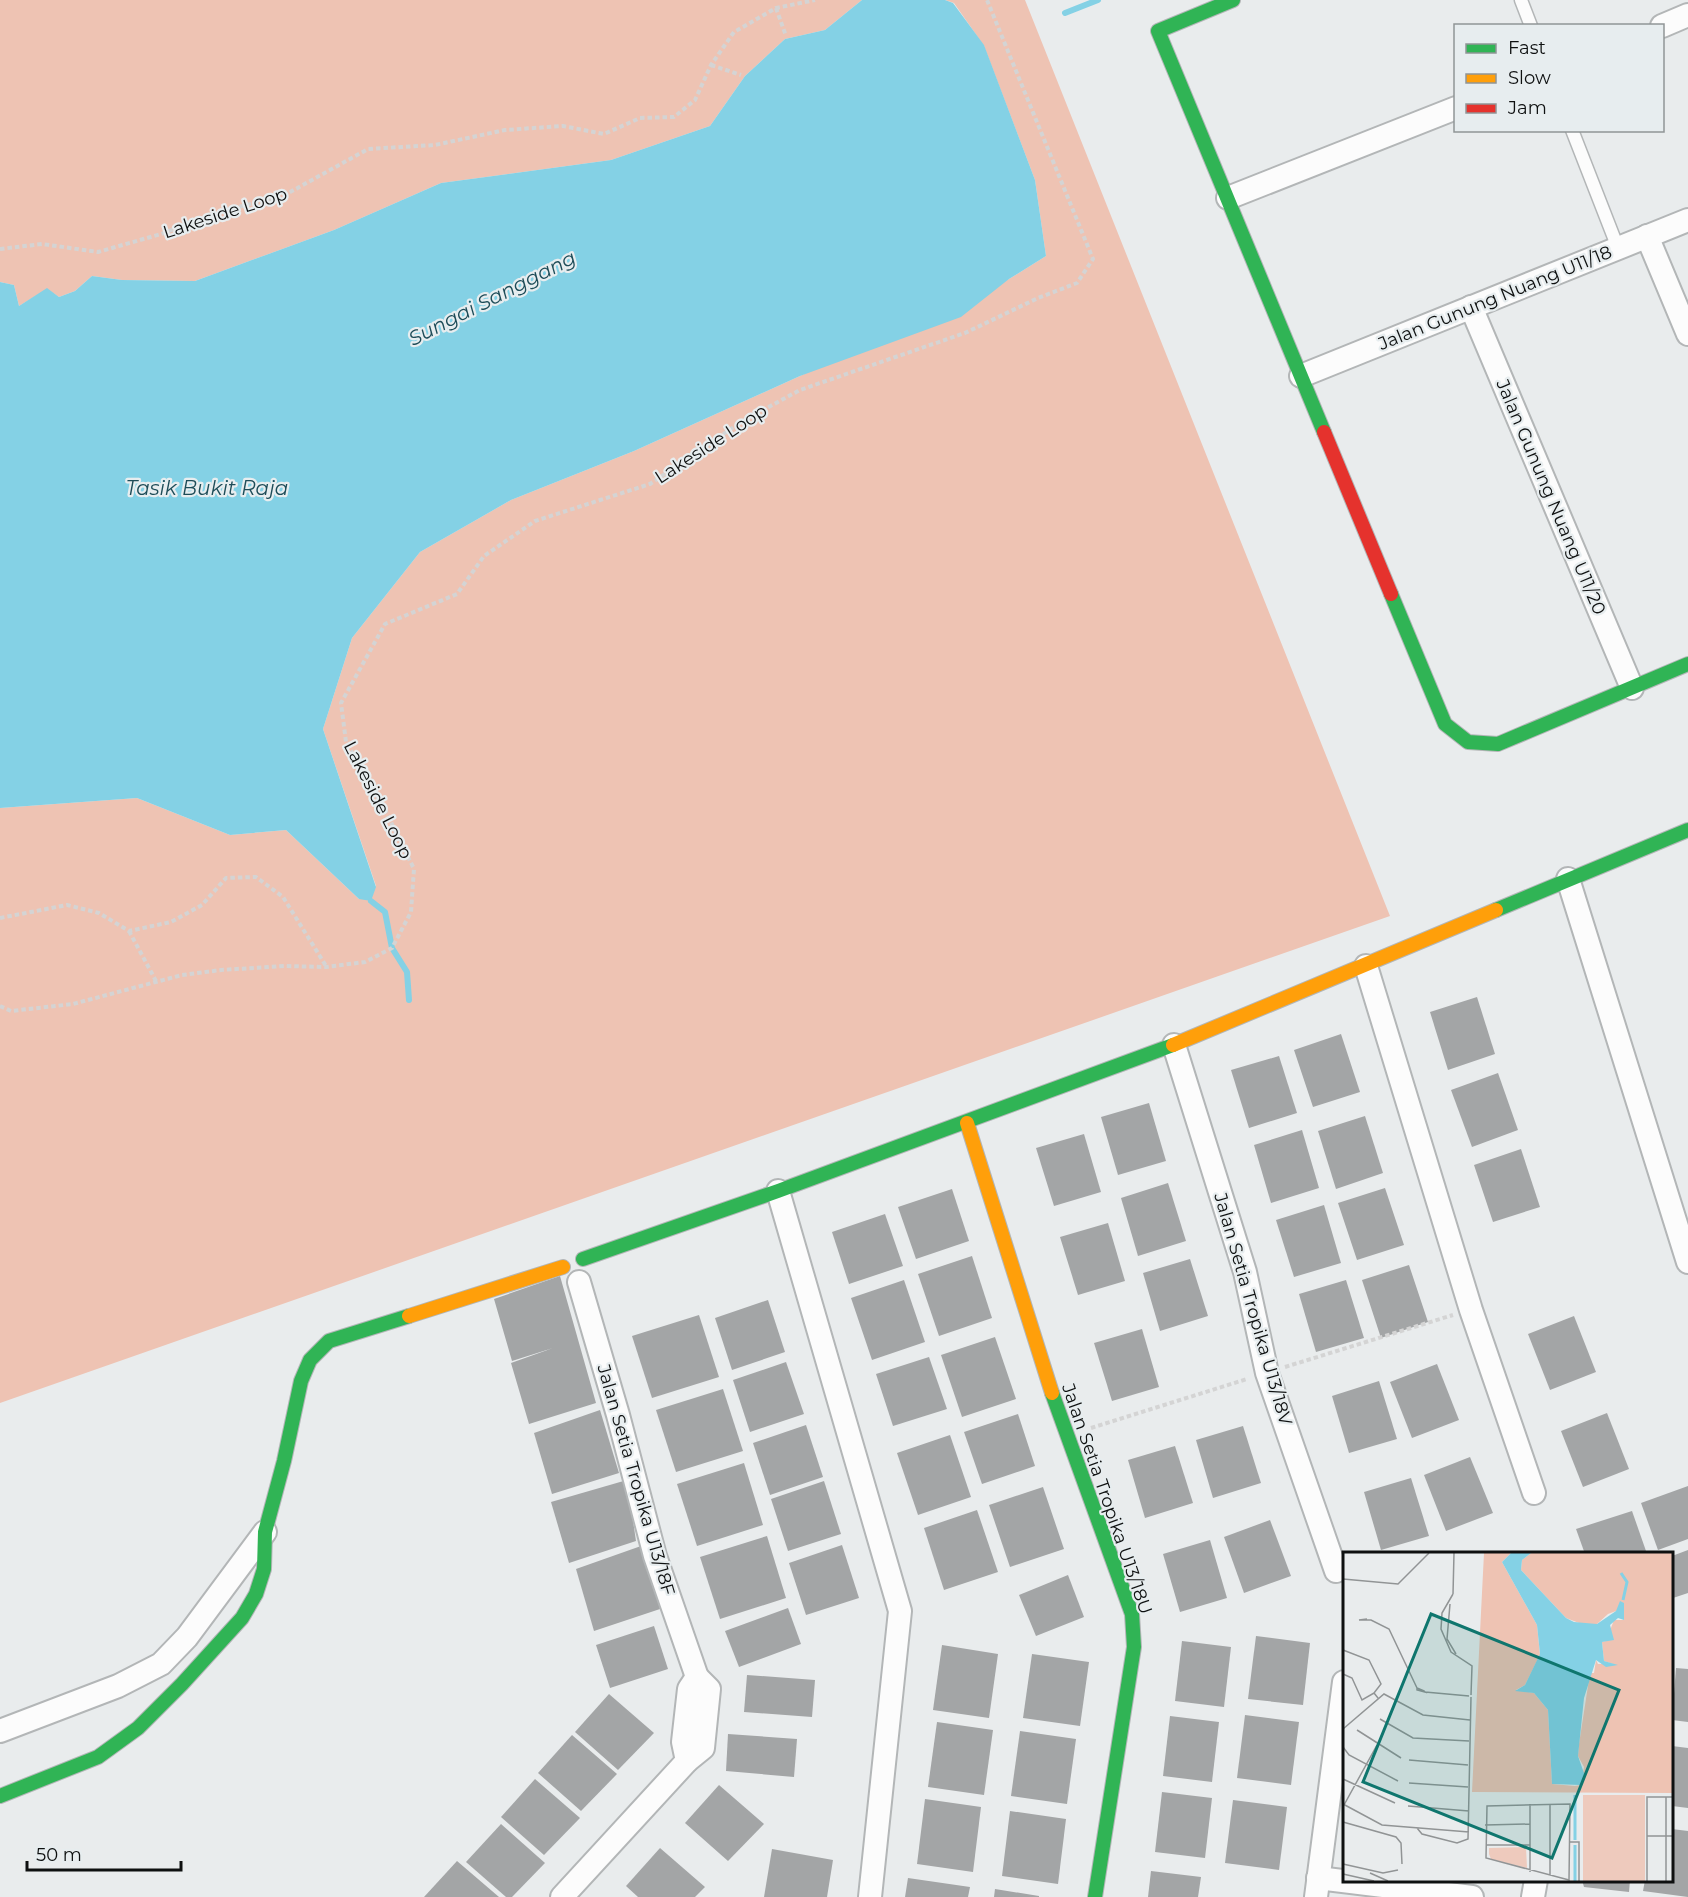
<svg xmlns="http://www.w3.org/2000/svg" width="1688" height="1897" font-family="Montserrat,sans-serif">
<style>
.forest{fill:#eec3b3}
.water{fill:#84d1e5}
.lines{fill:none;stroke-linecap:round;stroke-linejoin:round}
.stream{stroke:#84d1e5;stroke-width:6}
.building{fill:#a3a5a6}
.lane-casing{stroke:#b3b6b7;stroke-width:15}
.street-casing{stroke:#b3b6b7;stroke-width:26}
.fast-casing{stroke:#b3b6b7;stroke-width:16}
.slow-casing{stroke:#b3b6b7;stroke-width:16}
.jam-casing{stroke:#b3b6b7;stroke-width:16}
.path{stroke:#d4d4d4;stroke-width:4;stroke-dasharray:4.5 3;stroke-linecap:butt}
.lane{stroke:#fcfcfc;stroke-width:12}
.street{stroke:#fcfcfc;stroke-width:22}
.fast{stroke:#30b455;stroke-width:14}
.slow{stroke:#ff9f0a;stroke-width:14}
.jam{stroke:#e5322d;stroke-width:14}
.labels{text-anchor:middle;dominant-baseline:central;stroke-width:4.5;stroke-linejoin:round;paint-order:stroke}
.street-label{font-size:18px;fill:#0e1010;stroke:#e7edef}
.water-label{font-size:20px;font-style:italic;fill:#1d4c58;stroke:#e7edef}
.inset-river{fill:none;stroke:#84d1e5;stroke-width:3}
.inset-road{fill:none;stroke:#919495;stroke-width:1.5}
.view{fill:#0f766e;fill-opacity:0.15;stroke:#0f766e;stroke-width:3}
.inset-edge{fill:none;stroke:#0e1010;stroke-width:3}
</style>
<rect width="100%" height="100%" fill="#e9eced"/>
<g class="forest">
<polygon points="0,0 862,0 825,30 785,39 745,76 710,126 611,160 441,183 334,230 195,281 122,280 92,276 75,291 59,297 47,289 19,306 14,285 0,282"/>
<polygon points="945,0 1025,0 1390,916 0,1403 0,808 137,798 230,835 286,830 359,899 376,886 323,729 352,638 420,552 511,500 634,451 800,376 1009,279 1046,256 1035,180 984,46 954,3"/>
</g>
<polygon class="water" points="862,0 945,0 953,3 984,45 1035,180 1046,256 1009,279 961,317 800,376 634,451 511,500 420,552 352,638 323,729 376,887 371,901 359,899 286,830 230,835 137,798 0,808 0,282 14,285 19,306 47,288 59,297 75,291 92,276 122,280 195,281 334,230 441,183 611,160 710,126 745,76 785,39 825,30"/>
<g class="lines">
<g class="stream">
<polyline points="1065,13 1098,0"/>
<polyline points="371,901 385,912 392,948 407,972 409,1000"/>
</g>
</g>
<g class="building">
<polygon points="1477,997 1495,1054 1448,1070 1430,1012"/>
<polygon points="1341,1034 1360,1092 1313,1107 1294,1050"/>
<polygon points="1279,1056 1297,1113 1249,1128 1231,1070"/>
<polygon points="1498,1073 1518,1130 1472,1147 1451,1090"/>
<polygon points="1149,1103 1166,1161 1118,1175 1101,1117"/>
<polygon points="1365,1116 1383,1173 1336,1189 1318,1131"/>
<polygon points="1302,1130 1319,1188 1271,1203 1254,1145"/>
<polygon points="1084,1134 1101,1192 1054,1206 1036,1148"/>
<polygon points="1521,1149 1540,1207 1493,1222 1474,1165"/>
<polygon points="1168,1183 1186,1241 1138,1256 1121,1198"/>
<polygon points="1385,1188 1404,1245 1357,1260 1338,1203"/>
<polygon points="952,1189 969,1241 916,1259 898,1207"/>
<polygon points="1324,1205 1341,1263 1294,1277 1276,1220"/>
<polygon points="885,1214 903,1266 849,1284 832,1232"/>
<polygon points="1108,1223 1125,1281 1078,1295 1060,1237"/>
<polygon points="972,1256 992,1318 939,1336 918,1274"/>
<polygon points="1190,1259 1208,1316 1160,1331 1143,1273"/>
<polygon points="1409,1265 1428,1322 1381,1338 1362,1280"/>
<polygon points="560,1276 596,1403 529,1424 511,1363 553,1348 512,1361 494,1299"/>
<polygon points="904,1280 925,1342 872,1360 851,1298"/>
<polygon points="1346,1280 1364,1338 1316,1352 1299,1294"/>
<polygon points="768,1300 785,1352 732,1370 715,1318"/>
<polygon points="699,1315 719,1377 652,1398 632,1336"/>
<polygon points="1574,1316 1596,1372 1550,1390 1528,1334"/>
<polygon points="1142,1329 1159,1387 1112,1401 1094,1343"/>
<polygon points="995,1337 1016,1399 962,1417 941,1355"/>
<polygon points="929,1357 947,1409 893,1426 876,1374"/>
<polygon points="786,1362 804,1414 750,1432 733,1380"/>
<polygon points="1437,1364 1459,1420 1412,1438 1390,1382"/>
<polygon points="1379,1381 1397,1439 1349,1453 1332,1396"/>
<polygon points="723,1389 743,1451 676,1472 656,1410"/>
<polygon points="600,1410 619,1473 552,1494 534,1433"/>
<polygon points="1607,1413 1629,1469 1583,1487 1561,1431"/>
<polygon points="1018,1414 1035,1466 982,1484 964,1432"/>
<polygon points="806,1425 823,1477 770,1495 753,1443"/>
<polygon points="1243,1426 1261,1483 1213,1498 1196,1440"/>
<polygon points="950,1435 971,1497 918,1515 897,1453"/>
<polygon points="1175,1446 1193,1503 1145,1518 1128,1460"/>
<polygon points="1470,1457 1493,1513 1446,1531 1424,1475"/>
<polygon points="744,1463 763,1525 697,1546 677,1484"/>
<polygon points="1411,1478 1429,1536 1381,1550 1364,1492"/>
<polygon points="627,1480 636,1541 569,1563 551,1502"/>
<polygon points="824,1481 841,1534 788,1551 771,1499"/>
<polygon points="1688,1486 1688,1539 1658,1550 1641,1503"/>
<polygon points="1043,1487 1064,1549 1010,1567 989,1505"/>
<polygon points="977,1510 998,1572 944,1590 924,1528"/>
<polygon points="1632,1511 1646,1551 1639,1554 1585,1554 1576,1529"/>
<polygon points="1270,1520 1291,1576 1244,1593 1224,1537"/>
<polygon points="767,1536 786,1598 720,1619 700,1557"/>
<polygon points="1210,1540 1227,1598 1180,1612 1163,1554"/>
<polygon points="842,1545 859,1598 806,1615 789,1563"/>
<polygon points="641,1546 660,1609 594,1631 576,1569"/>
<polygon points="1688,1550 1688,1593 1673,1598 1672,1593 1672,1556"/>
<polygon points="1068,1575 1084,1617 1036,1636 1019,1595"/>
<polygon points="788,1608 801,1644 739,1667 725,1631"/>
<polygon points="654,1626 668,1669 610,1688 596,1645"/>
<polygon points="1256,1636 1310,1643 1303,1705 1248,1699"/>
<polygon points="1182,1641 1231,1647 1224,1707 1175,1701"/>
<polygon points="942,1645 998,1654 989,1718 933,1710"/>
<polygon points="1032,1654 1089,1662 1080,1726 1023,1718"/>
<polygon points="1676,1668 1688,1669 1688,1722 1672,1720"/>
<polygon points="747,1675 815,1680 812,1717 744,1712"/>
<polygon points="609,1694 654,1733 618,1770 575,1732"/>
<polygon points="1245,1715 1299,1722 1291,1785 1237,1778"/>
<polygon points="1170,1716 1219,1722 1212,1782 1163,1776"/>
<polygon points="937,1722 993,1730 984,1795 928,1787"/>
<polygon points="1020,1731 1076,1739 1067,1804 1011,1796"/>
<polygon points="728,1734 797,1739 794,1777 726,1771"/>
<polygon points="572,1735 617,1774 581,1811 538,1773"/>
<polygon points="1672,1746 1688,1748 1688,1808 1672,1806"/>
<polygon points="535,1779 580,1818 544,1855 501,1817"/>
<polygon points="719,1785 764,1824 728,1861 685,1823"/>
<polygon points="1162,1792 1212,1798 1205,1858 1155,1852"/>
<polygon points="925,1799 981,1807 973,1872 917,1864"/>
<polygon points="1233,1800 1287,1807 1279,1870 1225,1863"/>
<polygon points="1010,1811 1066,1819 1058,1884 1002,1876"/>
<polygon points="501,1824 545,1863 512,1897 506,1897 466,1862"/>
<polygon points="1672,1829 1688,1831 1688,1897 1643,1891 1645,1880 1672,1880"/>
<polygon points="660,1848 705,1887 695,1897 638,1897 626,1886"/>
<polygon points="772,1849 833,1860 827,1897 764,1897"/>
<polygon points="457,1861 499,1897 424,1897"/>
<polygon points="1151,1871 1201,1877 1198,1897 1148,1897"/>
<polygon points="908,1878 970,1887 968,1897 905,1897"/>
<polygon points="1582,1880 1630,1880 1629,1892 1584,1887"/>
<polygon points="995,1889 1039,1896 1039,1897 994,1897"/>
</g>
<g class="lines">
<g class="lane-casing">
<g id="lane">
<polyline points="1521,0 1531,26"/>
<polyline points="1572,130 1618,248"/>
</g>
</g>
<g class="street-casing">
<g id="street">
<polyline points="1662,26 1688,15"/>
<polyline points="1228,198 1456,108"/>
<polyline points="1647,236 1688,334"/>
<polyline points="1471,307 1632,688"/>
<polyline points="1301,376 1688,220"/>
<polyline points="1568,879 1688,1262"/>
<polyline points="1366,966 1471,1310 1534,1493"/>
<polyline points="1174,1045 1245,1272 1267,1373 1336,1571"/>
<polyline points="778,1191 900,1611 870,1897"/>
<polyline points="579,1282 618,1415 655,1556 697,1677"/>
<polygon points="697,1677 709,1689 703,1748 687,1761 683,1742 689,1689"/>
<polyline points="0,1731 118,1686 161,1664 187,1637 265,1532"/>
<polyline points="1318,1878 1472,1897"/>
<polyline points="562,1897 687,1761"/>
<polyline points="1316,1897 1344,1682"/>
<polyline points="1533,1897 1536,1880"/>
</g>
</g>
<g class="fast-casing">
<g id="fast">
<polyline points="1233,0 1158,31 1324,432"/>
<polyline points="1391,594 1445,724 1468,742 1498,744 1688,664"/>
<polyline points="1496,910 1688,830"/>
<polyline points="583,1259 778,1191 1173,1045"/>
<polyline points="1052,1393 1132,1614 1134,1647 1095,1897"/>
<polyline points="0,1796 98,1757 138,1728 182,1684 242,1618 256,1594 264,1569 265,1532 284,1461 301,1381 310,1360 329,1341 409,1316"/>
</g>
</g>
<g class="slow-casing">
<g id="slow">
<polyline points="1173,1045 1496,910"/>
<polyline points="967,1123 1052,1393"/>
<polyline points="409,1316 563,1267"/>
</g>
</g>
<g class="jam-casing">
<polyline id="jam" points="1324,432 1391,594"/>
</g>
<g class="path">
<polyline points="776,8 786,36"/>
<polyline points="711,65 741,75"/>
<polyline points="0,249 42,244 98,252 161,234 230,209 283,196 368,149 435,145 505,130 563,126 604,134 640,118 674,117 695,100 711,65 734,32 776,8 815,0"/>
<polyline points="0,918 67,905 99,913 129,931 171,922 202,905 226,878 256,877 283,897 326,966"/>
<polyline points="129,931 156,981"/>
<polyline points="0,1006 11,1011 73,1004 182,975 221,970 284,966 326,967 365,962 392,948 411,912 414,869 386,812 346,742 341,703 385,624 457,594 484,556 535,521 650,484 741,422 800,390 965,333 1038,298 1077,283 1093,259 987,0"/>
<polyline points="1285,1367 1453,1315"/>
<polyline points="1091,1428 1247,1379"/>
</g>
<use href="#lane" class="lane"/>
<use href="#street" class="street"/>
<use href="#fast" class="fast"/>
<use href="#slow" class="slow"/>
<use href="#jam" class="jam"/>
</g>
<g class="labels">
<g class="street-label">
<text transform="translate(225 213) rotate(-18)">Lakeside Loop</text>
<text transform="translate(1495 298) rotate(-22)">Jalan Gunung Nuang U11/18</text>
<text transform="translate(711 444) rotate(-33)">Lakeside Loop</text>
<text transform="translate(1551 497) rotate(67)">Jalan Gunung Nuang U11/20</text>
<text transform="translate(378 800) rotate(63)">Lakeside Loop</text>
<text transform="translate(1253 1309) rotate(74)">Jalan Setia Tropika U13/18V</text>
<text transform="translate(636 1480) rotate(74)">Jalan Setia Tropika U13/18F</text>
<text transform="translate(1107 1499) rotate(71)">Jalan Setia Tropika U13/18U</text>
</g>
<g class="water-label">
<text transform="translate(492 298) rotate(-27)">Sungai Sanggang</text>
<text x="207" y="488">Tasik Bukit Raja</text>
</g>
</g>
<g transform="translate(1343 1552)">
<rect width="330" height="330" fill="#e9eced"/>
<path d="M240,243H302V329H240ZM183,295L184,316L148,307L146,302V296Z" fill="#eecabd"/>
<path d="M141,1H168L159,10L194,73L197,103L182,133L173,138L191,141L205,158L209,232L232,234L238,233L241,215L235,204L236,192L247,121H251L253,108L255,112H270L261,109L259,90L263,89L271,68H281V56L265,62L254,72L244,74L223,66L178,18L179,8L188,1H330V241L129,240Z" fill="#eec3b3"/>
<path d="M168,1H188L179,8L178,18L223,66L231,70L254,72L273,59L277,49L281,51V68L275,66L267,73L271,88L259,90L261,109L275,113L263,115L253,108L241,146L235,204L242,224L238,233L209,232L205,158L191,141L172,139L182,133L197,102L194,73L159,10Z" fill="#84d1e5"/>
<path class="inset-river" d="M278,21L284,30L280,48M232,288V243M232,329V293"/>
<path class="inset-road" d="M0,27L55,32L86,1M110,42L99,61L98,77L108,100L129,114L128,143M110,42L111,1M107,52L104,87L113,102M24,67L16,68H28L46,77L74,136M0,98L26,108L38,132L31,141M0,122L9,126L19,148L31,141L35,146M74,136L81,139L82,140L74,138ZM82,140L126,144M37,167L70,186L126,189M0,177L41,142L80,163L127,168M14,178L58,206M0,195L6,203L55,229M66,208L125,213M0,227L52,251M66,231L125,235M323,245V329M0,252L39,273L126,280M227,252L226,328L143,306L144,254ZM1,253L34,193M65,254L126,259M0,270L53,285L58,291L59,312M142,273L187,272M74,276L79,282L114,291L125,287L128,145M304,284H330M227,290H236V329M143,293H187M0,312L40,321L55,318M187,320V252M27,321L45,329M0,322L31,329M207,324V252M304,329V245H330"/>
<path class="view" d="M88,62L276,138L209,306L20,230Z"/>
<rect width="330" height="330" class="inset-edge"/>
</g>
<rect x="1454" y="24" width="210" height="108" fill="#e7edef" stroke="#909596" stroke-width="1.5"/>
<rect x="1466" y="44" width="30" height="9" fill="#30b455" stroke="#909596" stroke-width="1.5"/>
<text x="1508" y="54" font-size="18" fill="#0e1010">Fast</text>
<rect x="1466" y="74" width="30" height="9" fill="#ff9f0a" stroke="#909596" stroke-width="1.5"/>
<text x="1508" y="84" font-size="18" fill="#0e1010">Slow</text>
<rect x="1466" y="104" width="30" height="9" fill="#e5322d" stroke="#909596" stroke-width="1.5"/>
<text x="1508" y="114" font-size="18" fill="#0e1010">Jam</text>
<path d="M27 1861v9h154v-9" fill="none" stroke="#0e1010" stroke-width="3"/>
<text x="36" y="1861" font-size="18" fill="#0e1010" stroke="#e7edef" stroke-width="4.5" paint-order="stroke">50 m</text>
</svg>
